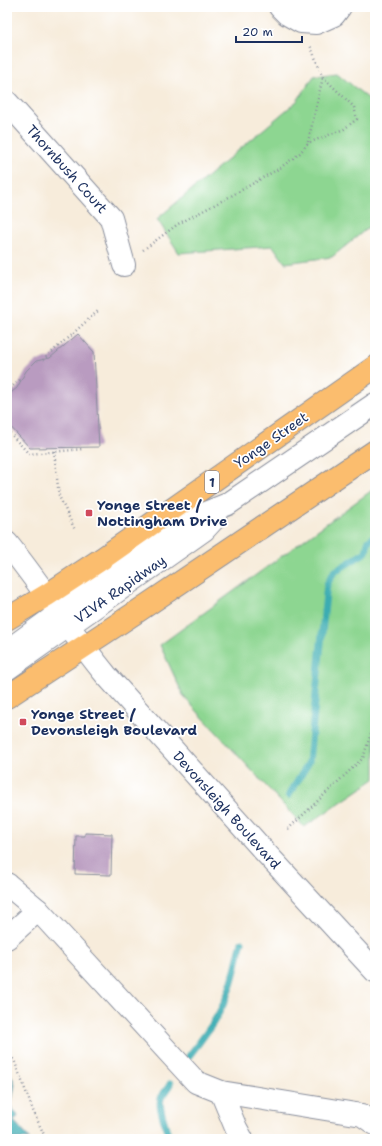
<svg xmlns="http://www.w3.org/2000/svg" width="382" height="1146" font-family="'Shantell Sans',sans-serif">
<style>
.green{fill:#8dd691;stroke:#548278}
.water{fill:#3aacb2;stroke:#2a6e88}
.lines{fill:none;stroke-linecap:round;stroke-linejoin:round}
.stream{stroke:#3aacb2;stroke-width:7}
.building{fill:#b99bc0}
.minor-casing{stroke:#898e9c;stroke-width:24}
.major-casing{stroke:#898e9c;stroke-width:24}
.path{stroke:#898e9c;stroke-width:2.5;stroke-dasharray:1 3;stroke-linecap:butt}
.minor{stroke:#fff;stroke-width:22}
.major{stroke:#fbbd6e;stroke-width:22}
.poi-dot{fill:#d1495b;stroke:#fff;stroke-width:1.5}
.labels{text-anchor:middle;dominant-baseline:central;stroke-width:3.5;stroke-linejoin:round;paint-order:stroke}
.shield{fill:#fff;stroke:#5f6d8e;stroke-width:1}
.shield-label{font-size:13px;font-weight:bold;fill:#1b2f5e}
.street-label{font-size:14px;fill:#1b2f5e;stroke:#fff}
.poi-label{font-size:14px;font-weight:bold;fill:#1b2f5e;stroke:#fff;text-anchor:start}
</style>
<rect width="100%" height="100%" fill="#fff"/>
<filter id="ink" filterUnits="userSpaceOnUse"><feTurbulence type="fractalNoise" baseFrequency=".025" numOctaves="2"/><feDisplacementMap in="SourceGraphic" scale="8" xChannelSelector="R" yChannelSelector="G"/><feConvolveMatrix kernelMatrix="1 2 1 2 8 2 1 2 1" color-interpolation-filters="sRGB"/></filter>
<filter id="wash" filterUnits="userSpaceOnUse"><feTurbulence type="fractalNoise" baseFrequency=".012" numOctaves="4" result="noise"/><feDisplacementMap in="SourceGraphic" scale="16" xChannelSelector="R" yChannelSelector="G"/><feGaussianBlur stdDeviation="0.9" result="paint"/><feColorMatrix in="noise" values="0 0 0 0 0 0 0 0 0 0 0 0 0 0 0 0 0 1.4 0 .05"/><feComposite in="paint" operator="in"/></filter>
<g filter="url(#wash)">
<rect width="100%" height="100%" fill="#f7ecdb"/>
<g class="green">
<polygon points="337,73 375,104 375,222 332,257 285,263 273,246 179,253 157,219 297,101 314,76"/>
<polygon points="375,488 375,779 304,827 184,697 160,645"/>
</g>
<polygon class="water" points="7,1070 10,1072 15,1084 11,1107 18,1116 14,1121 30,1139 7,1139"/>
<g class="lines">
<g class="stream">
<polyline points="289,795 309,762 327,584 334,572 366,552 368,542 375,535"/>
<path d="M189,1056C205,1035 221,1015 229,990C235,975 237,958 242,942"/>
<path d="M168,1139C168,1126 157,1109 161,1098C163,1093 168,1089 170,1084"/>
</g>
</g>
<g id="blocks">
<g class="building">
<polygon points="78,334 94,352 99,447 30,448 7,423 7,396 17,388 26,371 36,361 50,358"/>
<polygon points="85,833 112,834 111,875 75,874 76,836 85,836"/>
</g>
</g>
</g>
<g filter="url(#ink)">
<use href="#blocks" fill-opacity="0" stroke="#898e9c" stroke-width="1"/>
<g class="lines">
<g class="minor-casing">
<g id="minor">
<polyline points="280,7 287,14 301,22 316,23 334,15 340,7"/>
<polyline points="7,102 111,218 124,265"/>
<path d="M7,543C42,586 71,633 106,675L264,851L375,971"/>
<polyline points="7,651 113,574 198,516 228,504 375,404"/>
<polyline points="7,669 204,530 215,518"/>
<polyline points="7,884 38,910 196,1082 221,1092 362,1115 375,1124"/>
<polyline points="7,938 38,910"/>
<polyline points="221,1092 236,1128 242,1139"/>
</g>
</g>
<g class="major-casing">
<g id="major">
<polyline points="7,619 47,595 103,558 375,367"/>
<polyline points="7,697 138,611 375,451"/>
</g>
</g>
<g class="path">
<polyline points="308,142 323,77"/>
<polyline points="143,250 178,224 231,196 280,168 300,153 308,143 344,129 357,119 354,107 323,77 310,45"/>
<polyline points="43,360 98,311"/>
<polyline points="7,391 22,378"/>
<polyline points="7,426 9,425"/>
<polyline points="7,430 29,454 84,449"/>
<polyline points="54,451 59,496 75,530"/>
<polyline points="288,829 363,758 375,721"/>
<polyline points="7,1053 14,1060 34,1113 46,1139"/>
</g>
<use href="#minor" class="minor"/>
<use href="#major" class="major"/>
</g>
</g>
<g class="poi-dot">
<rect x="85" y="509" width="8" height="8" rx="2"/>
<rect x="19" y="718" width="8" height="8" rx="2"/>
</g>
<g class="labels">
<rect class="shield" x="205" y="471" width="14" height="22" rx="3"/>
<g class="shield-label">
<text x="212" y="482">1</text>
</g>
<g class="street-label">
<text transform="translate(67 169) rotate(48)">Thornbush Court</text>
<text transform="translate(271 440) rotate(-35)">Yonge Street</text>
<text transform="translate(120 589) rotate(-35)">VIVA Rapidway</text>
<text transform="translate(227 810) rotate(48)">Devonsleigh Boulevard</text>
</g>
<g class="poi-label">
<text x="97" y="505">Yonge Street /<tspan x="97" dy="16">Nottingham Drive</tspan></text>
<text x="31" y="714">Yonge Street /<tspan x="31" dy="16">Devonsleigh Boulevard</tspan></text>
</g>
</g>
<rect width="382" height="1146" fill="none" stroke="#fff" stroke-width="24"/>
<path d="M236 36v6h66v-6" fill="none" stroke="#1b2f5e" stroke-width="2"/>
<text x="242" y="36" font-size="12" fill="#1b2f5e" stroke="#ffffff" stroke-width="3" paint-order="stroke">20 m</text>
</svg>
